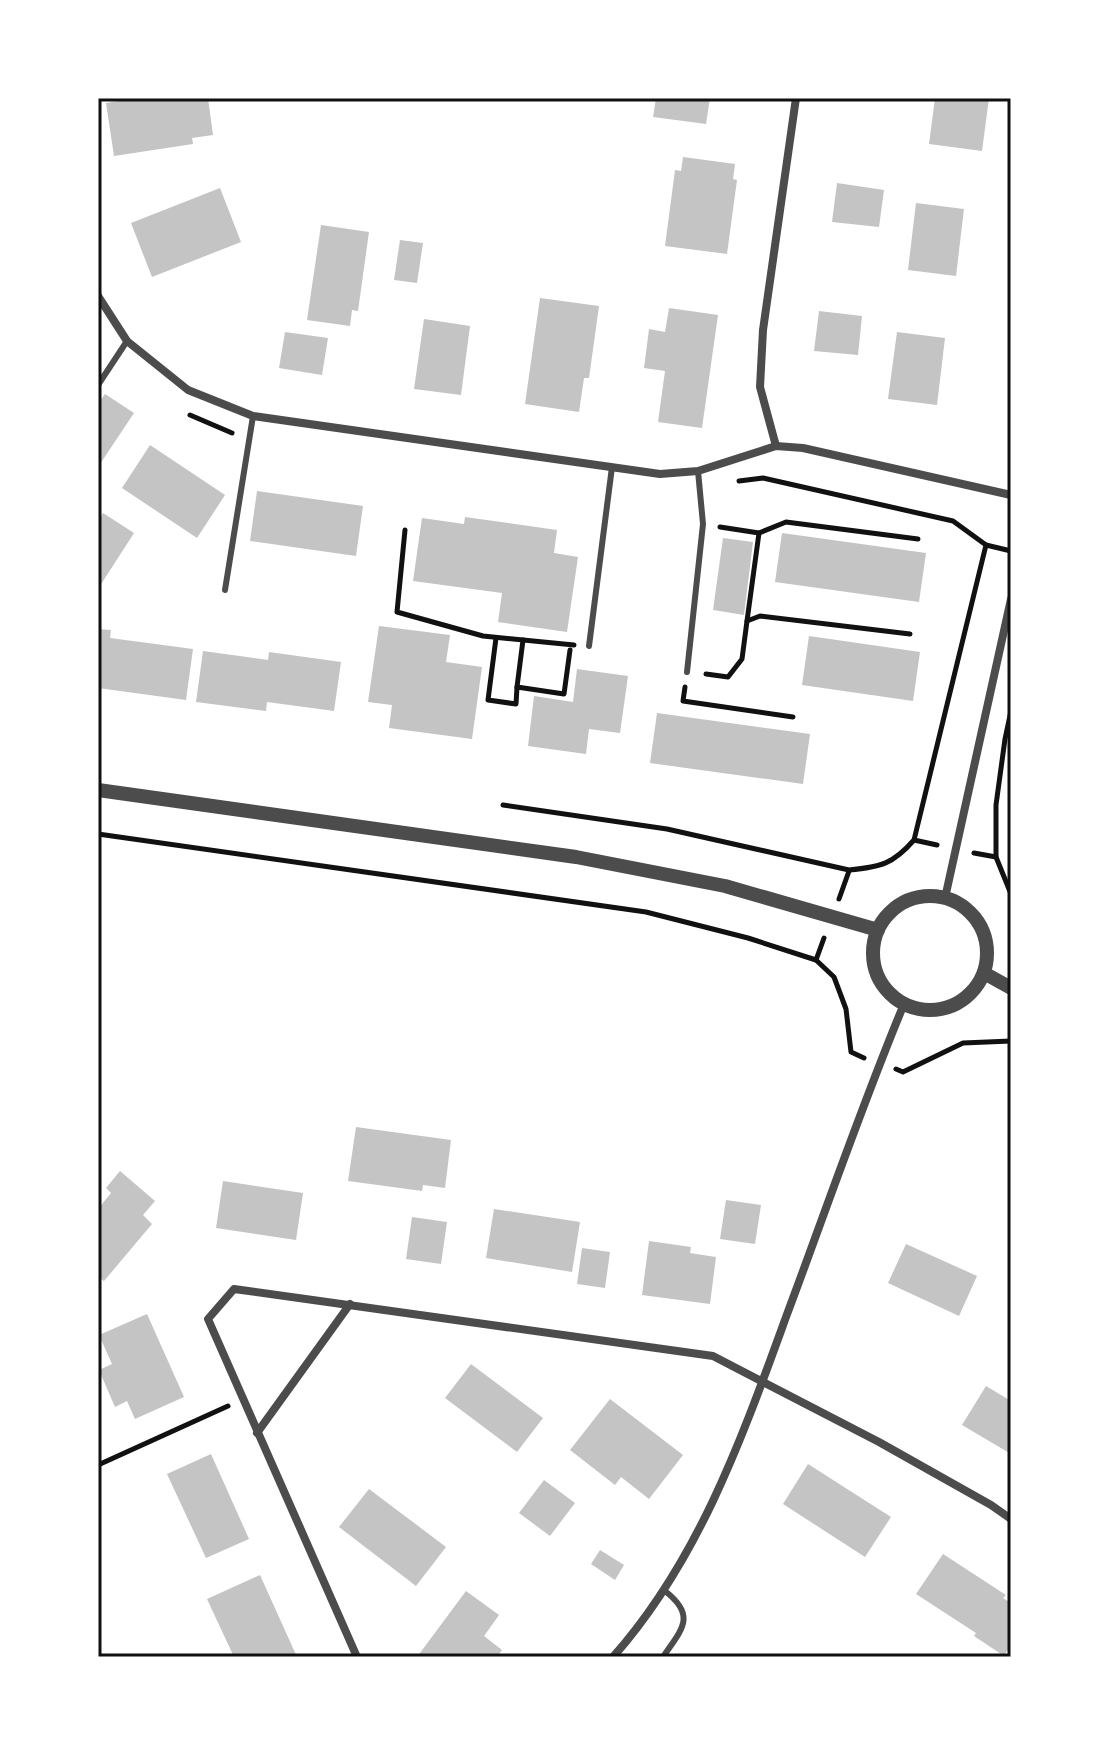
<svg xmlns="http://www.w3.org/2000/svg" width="1109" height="1755" font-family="'Golos Text',sans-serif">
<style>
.building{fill:#c4c4c4}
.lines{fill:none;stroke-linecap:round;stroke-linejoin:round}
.path{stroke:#111;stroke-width:5}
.service{stroke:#4c4c4c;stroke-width:6}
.minor{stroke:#4c4c4c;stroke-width:8}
.tertiary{stroke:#4c4c4c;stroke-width:14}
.neatline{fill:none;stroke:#111;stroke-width:3}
</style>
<rect width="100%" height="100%" fill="#fff"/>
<g class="building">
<polygon points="138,98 208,98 213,135 192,138 193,144 114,156 106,103"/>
<polygon points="656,98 710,98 706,124 653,117"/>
<polygon points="935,98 989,98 982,151 929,144"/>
<polygon points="683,157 735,164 733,179 737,180 727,254 665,246 675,170 681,171"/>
<polygon points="837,183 884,190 879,227 832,222"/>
<polygon points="220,188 241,242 152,277 131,223"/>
<polygon points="916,203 964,209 956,276 908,270"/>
<polygon points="321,225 369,232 358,311 352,310 350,326 307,320"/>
<polygon points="400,240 423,243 417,283 394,280"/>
<polygon points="540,298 599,306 589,378 584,378 579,412 525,404"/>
<polygon points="669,308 718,315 702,428 658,422 665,371 644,368 649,329 665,332"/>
<polygon points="819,311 862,316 858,355 814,351"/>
<polygon points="424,319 470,326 461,395 414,389"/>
<polygon points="285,332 328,338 322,375 279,368"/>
<polygon points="897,332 945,338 937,405 888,399"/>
<polygon points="105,394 134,413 98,467 98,404"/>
<polygon points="150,445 225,495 197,538 122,488"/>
<polygon points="257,491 363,506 356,556 250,541"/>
<polygon points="103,513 134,533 98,589 98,521"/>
<polygon points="465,517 557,530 554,553 578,557 567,632 498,622 502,593 413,581 422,518 464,524"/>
<polygon points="782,533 926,553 919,602 775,582"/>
<polygon points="723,538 753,542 744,615 713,610"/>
<polygon points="379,626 450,635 446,662 482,667 472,739 389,728 392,705 368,702"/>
<polygon points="98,629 111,630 110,638 193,649 186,700 98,688"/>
<polygon points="809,636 920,652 913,701 802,685"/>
<polygon points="203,651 268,660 269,652 341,662 334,711 267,702 266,711 196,702"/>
<polygon points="577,669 628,676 620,733 589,729 586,754 528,746 534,696 573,702"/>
<polygon points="657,713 810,734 803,784 650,763"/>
<polygon points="356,1127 451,1140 445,1188 423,1185 422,1191 348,1181"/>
<polygon points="120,1171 155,1201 143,1215 152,1224 104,1281 98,1277 98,1209 111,1193 106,1188"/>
<polygon points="223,1181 303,1193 296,1240 216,1228"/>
<polygon points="726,1200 761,1205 755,1244 720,1239"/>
<polygon points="494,1209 580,1222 572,1272 486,1258"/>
<polygon points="412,1217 447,1222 441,1264 406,1259"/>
<polygon points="649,1241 691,1247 690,1253 716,1257 710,1304 642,1295"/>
<polygon points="906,1244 977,1276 959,1316 888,1283"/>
<polygon points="582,1248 610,1252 605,1288 577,1284"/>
<polygon points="147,1314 184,1397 135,1419 127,1401 115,1407 99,1370 112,1364 99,1335"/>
<polygon points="471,1364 543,1418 517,1452 445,1398"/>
<polygon points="986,1386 1011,1401 1011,1454 962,1425"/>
<polygon points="610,1399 683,1455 649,1499 621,1477 615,1485 570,1450"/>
<polygon points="211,1454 249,1539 206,1558 167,1474"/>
<polygon points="808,1464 891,1517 865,1557 783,1504"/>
<polygon points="544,1480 575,1503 550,1536 519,1513"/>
<polygon points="369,1489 446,1547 416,1586 339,1527"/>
<polygon points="600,1550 624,1565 615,1580 591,1564"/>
<polygon points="943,1554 1006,1595 1003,1598 1011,1603 1011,1645 1004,1656 974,1636 976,1633 916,1594"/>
<polygon points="260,1575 297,1657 234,1657 207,1599"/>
<polygon points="466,1591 499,1615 484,1636 502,1650 497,1657 417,1657"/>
</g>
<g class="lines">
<g class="path">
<polyline points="190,415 232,433"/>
<polyline points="720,527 759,533 786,522 918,539"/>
<polyline points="405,530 397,612 483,636 574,645"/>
<polyline points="986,545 1011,551"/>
<polyline points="747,621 759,533"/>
<polyline points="496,638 488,700 516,704 517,687"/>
<polyline points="523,640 517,687 564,694 570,650"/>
<polyline points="706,674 728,677 742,659 747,621 760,616 910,634"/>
<polyline points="685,687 683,701 793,717"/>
<polyline points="1011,711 1005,739 996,805 996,857 1011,894"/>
<path d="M503,805L667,829L849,870C881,867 893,864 914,840L986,545L953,521L763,478L739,481"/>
<polyline points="98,834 646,912 748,938 816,960 834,977 846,1009 851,1052 864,1058"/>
<polyline points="914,840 937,845"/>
<polyline points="974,853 996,857"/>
<polyline points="839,899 849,871"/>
<polyline points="816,960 824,938"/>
<polyline points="896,1069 903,1072 963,1043 1011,1041"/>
<polyline points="98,1465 228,1406"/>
</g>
<g class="service">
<polyline points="98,385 127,341"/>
<polyline points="225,590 253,416"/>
<polyline points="589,646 612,467"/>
<polyline points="687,672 703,524 698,471"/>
<path d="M663,1657C682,1629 697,1616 665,1591"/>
</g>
<g class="minor">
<polyline points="98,296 127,341 188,390 253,416 660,474 698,471 776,446 803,448 1011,495"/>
<polyline points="776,446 760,387 763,330 796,98"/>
<polyline points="945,898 1011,599"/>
<polyline points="257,1433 350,1304"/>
<polyline points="357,1657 208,1319 234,1289 713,1356 879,1442 991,1505 1011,1519"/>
<path d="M613,1657C699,1560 742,1438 786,1317C825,1213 861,1107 904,1004"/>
</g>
<g class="tertiary">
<polyline points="98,790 576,857 725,886 878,930"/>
<circle cx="930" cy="953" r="57"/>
<polyline points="984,973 1011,988"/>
</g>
</g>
<rect width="1109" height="1755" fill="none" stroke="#ffffff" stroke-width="200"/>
<rect x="100" y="100" width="909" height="1555" class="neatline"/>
</svg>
